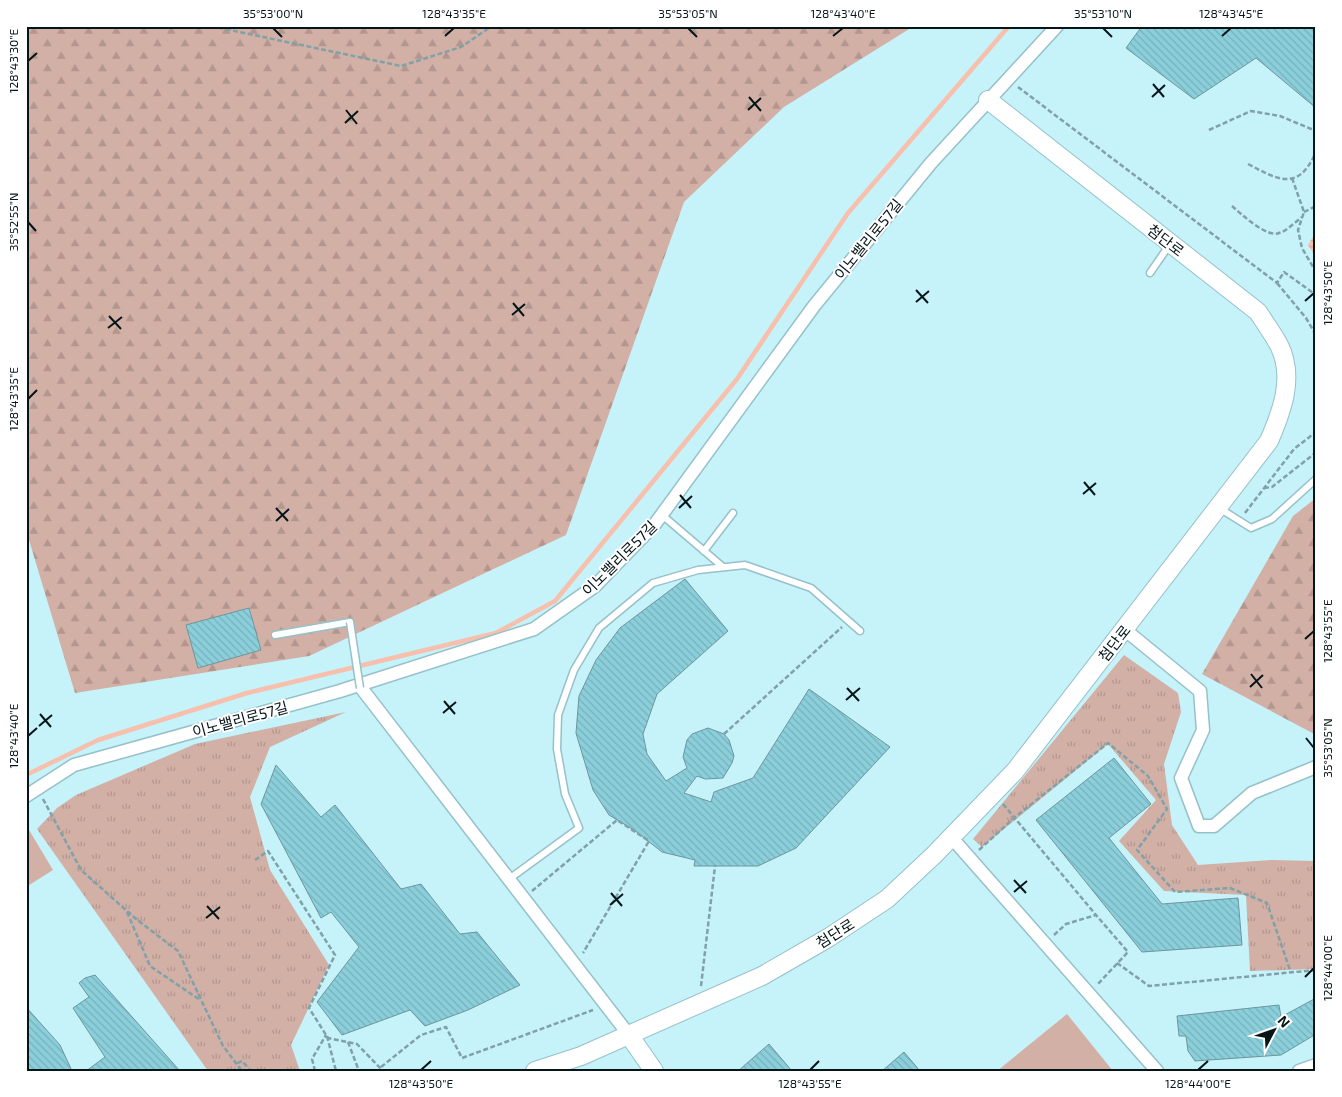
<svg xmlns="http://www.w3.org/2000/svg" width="1342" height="1097" font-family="'Exo 2','Noto Sans KR',sans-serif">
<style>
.green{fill:#d2b0a6}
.forest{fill:url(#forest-firs)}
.park{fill:url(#park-tufts)}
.water{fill:url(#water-rules)}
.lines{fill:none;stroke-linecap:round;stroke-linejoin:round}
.stream{stroke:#f7bfac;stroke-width:4.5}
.building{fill:url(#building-back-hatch);stroke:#6d969d}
.lane-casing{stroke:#96c1c8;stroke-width:9}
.street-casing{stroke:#96c1c8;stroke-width:15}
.secondary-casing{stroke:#96c1c8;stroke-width:20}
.path{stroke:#80a1a8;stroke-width:2.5;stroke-dasharray:5 2.5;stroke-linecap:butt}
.lane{stroke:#fff;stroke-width:6}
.street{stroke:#fff;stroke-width:12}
.secondary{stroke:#fff;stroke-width:18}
.lane-bridge-casing{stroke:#96c1c8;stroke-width:9;stroke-linecap:butt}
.path-bridge{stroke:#80a1a8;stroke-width:2.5;stroke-dasharray:5 2.5;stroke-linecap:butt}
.lane-bridge{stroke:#fff;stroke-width:6}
.ticks{fill:none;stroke:#051518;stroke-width:2}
.labels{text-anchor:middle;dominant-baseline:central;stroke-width:4;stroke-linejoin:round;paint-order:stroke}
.street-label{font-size:15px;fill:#051518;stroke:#fff}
.neatline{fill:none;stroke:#051518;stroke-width:2}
.ticks-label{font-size:12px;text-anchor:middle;fill:#051518}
</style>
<defs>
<pattern id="forest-firs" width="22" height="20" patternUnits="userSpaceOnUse" patternTransform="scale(1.25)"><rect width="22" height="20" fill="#d2b0a6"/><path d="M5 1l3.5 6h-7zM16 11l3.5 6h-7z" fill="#b3968e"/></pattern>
<pattern id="park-tufts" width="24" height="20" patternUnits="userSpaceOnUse" patternTransform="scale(1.25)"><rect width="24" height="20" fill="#d2b0a6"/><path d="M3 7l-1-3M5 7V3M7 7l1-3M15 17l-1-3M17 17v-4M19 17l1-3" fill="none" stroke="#b3968e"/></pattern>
<pattern id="water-rules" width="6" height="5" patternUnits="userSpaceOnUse" patternTransform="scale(1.25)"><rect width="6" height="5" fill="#f7bfac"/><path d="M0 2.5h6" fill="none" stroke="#d2a393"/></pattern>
<pattern id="building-back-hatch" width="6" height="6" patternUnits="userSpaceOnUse" patternTransform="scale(1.25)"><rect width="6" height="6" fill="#8bcfdb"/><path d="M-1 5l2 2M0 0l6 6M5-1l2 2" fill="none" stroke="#76b1bb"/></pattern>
</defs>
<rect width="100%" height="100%" fill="#c6f2fa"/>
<g class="green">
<polygon points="29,830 53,870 26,887 26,832"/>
<polygon points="1067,1014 1113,1071 997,1071"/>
</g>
<g class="forest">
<polygon points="26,26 914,26 784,107 684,202 566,535 309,656 75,693 26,530"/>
<polygon points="1316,498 1316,735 1202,674 1293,516"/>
</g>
<g class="park">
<polygon points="1124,655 1178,693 1181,712 1164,764 1172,825 1198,865 1271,860 1316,861 1316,969 1250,971 1246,895 1164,891 1119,841 1156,800 1108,744 982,847 973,839"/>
<polygon points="346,712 270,747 250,797 270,870 329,965 291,1045 300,1071 208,1071 37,829 57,808 76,795 195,744"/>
</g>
<polygon class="water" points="1316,232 1316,258 1308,245"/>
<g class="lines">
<polyline class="stream" points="26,775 98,740 247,693 496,633 555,601 737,379 848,213 1009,26"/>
</g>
<g class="building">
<polygon points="1142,26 1316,26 1316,108 1256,58 1194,99 1126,48"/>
<polygon points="685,579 728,631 657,694 643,734 647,754 666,781 687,768 683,757 687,740 692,734 708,728 724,734 729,740 734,756 732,763 723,778 705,779 697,776 684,793 711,802 714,792 753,778 809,689 890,747 796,848 758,866 694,866 695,860 662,852 634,830 609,815 593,790 576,733 579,696 596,660 620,628"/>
<polygon points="249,608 261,650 198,668 186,625"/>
<polygon points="1114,758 1151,804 1109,838 1162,904 1238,898 1242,945 1142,952 1036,820"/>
<polygon points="276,765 321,817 335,805 401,889 421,884 460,934 477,932 520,985 468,1010 425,1026 410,1010 342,1035 317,1002 359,947 331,912 321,918 261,804"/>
<polygon points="95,975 180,1071 86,1071 105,1057 73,1008 89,997 79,983 85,978"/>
<polygon points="1316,998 1316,1034 1281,1055 1195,1061 1188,1051 1186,1036 1179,1036 1177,1016 1279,1005 1281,1017"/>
<polygon points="26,1007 60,1045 72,1071 26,1071"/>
<polygon points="769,1044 792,1071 738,1071"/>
<polygon points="904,1052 920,1071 882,1071"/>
</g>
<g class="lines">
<g class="lane-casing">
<g id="lane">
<polyline points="1150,273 1170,244"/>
<polyline points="1219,508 1251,528 1272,519 1316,479"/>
<polyline points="662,515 723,567"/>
<polyline points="704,551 733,513"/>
<polyline points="275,635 350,622"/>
<polyline points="509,879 579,828 565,794 557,749 558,715 574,670 599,628 653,583 698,570 745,565 811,588 860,631"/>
</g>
</g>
<g class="street-casing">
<g id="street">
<polyline points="1124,629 1200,691 1203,730 1181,778 1199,826 1214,826 1252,793 1316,767"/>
<polyline points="359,685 629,1035"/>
<polyline points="26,796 74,765 340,691 534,629 595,586 655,524 814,306 931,163 1057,26"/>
<polyline points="952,838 1157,1071"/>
<polyline points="1299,1071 1316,1065"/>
</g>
</g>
<g class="secondary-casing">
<g id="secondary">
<polyline points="629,1035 654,1071"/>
<path d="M535,1071L581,1056L762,976L828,938L887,899L934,855L1015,771L1269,441C1282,411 1295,377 1279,345C1273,334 1265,323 1258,312L988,100"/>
</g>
</g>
<g class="path">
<polyline points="211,26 401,66 461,47 492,26"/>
<polyline points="1018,87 1277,283 1284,272 1316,295"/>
<polyline points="1209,130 1251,111 1280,116 1316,131"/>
<path d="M1248,164C1277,179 1298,193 1316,152"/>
<polyline points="1292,178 1304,212 1298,230 1302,248 1316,272"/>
<path d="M1232,206C1241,214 1267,238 1279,233C1287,231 1295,222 1302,217"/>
<polyline points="1304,212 1316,206"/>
<polyline points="1277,283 1306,318 1316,335"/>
<polyline points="1264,488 1272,487 1314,454 1316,442"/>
<polyline points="1245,513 1294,449 1316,432"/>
<polyline points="724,734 842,627"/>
<polyline points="43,799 81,870 136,919 178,951 223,1046 242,1071"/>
<polyline points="1003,804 1096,915"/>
<polyline points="979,850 1014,818 1108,743 1148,776 1167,809 1137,850 1175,892 1230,888 1267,903 1291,973"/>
<polyline points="255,860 268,851 335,955 309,1008 328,1038 357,1044 383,1071"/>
<polyline points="532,891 617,820 649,841 583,953"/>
<polyline points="127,912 150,966 200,1000"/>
<polyline points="1054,935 1066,924 1096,915 1128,952 1097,985"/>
<polyline points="1117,963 1149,986 1316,970"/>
<polyline points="26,983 27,983"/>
<polyline points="701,986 715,866"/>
<polyline points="327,1036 336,1071"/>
<polyline points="348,1042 359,1071"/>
<polyline points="381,1067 421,1035 446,1027 462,1058 593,1010"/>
<polyline points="315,1071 312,1059 326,1035"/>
</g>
<use href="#lane" class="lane"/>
<use href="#street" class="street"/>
<use href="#secondary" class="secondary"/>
<g class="lane-bridge-casing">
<polyline id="lane-bridge" points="350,622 360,688"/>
</g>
<polyline class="path-bridge" points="240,1071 238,1063 242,1061 251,1071"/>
<use href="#lane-bridge" class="lane-bridge"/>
</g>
<path class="ticks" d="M273,28L282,37M688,28L697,37M1103,28L1112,37M445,36L454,28M833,36L843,28M1222,36L1231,28M28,61L37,53M1153,84L1164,97M749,97L761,111M1152,97L1165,85M346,110L357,124M748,110L761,98M345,123L358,111M28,222L36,231M916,290L928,303M1305,301L1314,293M916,302L929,291M513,303L524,316M512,315L525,304M109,316L121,329M108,328L122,317M28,399L37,390M1084,482L1095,495M1083,494L1096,483M680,495L691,508M276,508L288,521M679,508L692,496M276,521L289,509M1305,639L1314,631M1251,674L1262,688M1250,687L1263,675M847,688L859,701M846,700L860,688M444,701L455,714M443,713L456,702M40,714L51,727M39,726L52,715M28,736L37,728M1306,738L1314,748M1014,880L1026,893M1014,892L1027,881M611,893L622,906M610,905L623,894M207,906L219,919M206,918L220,907M1305,977L1314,968M421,1070L431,1061M810,1070L819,1061M1198,1070L1208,1061"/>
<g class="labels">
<g class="street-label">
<text transform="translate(868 239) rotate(-51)">이노밸리로57길</text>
<text transform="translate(1166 240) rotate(38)">첨단로</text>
<text transform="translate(619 558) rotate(-45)">이노밸리로57길</text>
<text transform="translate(1114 643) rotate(-52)">첨단로</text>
<text transform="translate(240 719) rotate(-15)">이노밸리로57길</text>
<text transform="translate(835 933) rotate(-32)">첨단로</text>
</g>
</g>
<rect width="1342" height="1097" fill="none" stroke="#ffffff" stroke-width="55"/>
<g transform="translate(1274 1030) rotate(49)" stroke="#ffffff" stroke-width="4" paint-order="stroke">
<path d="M0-4L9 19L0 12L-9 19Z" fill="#051518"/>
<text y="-8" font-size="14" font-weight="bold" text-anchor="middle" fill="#051518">N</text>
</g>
<rect x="28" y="28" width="1286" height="1042" class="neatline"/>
<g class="ticks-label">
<text x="273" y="18">35°53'00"N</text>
<text x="454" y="18">128°43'35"E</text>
<text x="688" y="18">35°53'05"N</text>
<text x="843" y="18">128°43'40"E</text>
<text x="1103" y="18">35°53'10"N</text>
<text x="1231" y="18">128°43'45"E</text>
<text transform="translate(14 61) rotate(-90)" y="4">128°43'30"E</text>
<text transform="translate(14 222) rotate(-90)" y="4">35°52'55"N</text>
<text transform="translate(1328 293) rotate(-90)" y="4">128°43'50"E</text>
<text transform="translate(14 399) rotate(-90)" y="4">128°43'35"E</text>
<text transform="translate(1328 631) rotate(-90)" y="4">128°43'55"E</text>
<text transform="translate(14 736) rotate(-90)" y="4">128°43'40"E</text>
<text transform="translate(1328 748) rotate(-90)" y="4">35°53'05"N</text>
<text transform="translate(1328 968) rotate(-90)" y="4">128°44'00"E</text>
<text x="421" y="1088">128°43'50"E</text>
<text x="810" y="1088">128°43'55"E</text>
<text x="1198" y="1088">128°44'00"E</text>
</g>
</svg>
